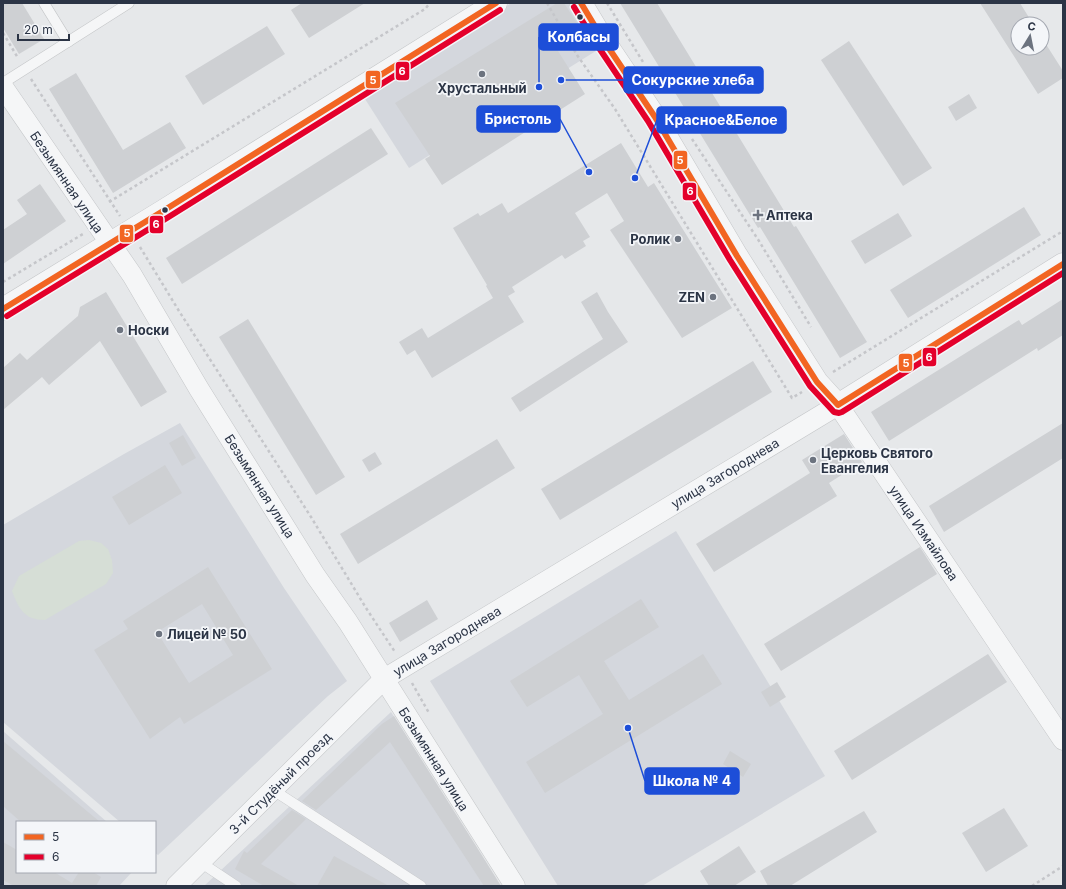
<svg xmlns="http://www.w3.org/2000/svg" width="1066" height="889" font-family="Inter,sans-serif">
<style>
.built{fill:#d4d7dd}
.green{fill:#d6ded6}
.building{fill:#ced0d3;fill-rule:evenodd}
.lines{fill:none;stroke-linecap:round;stroke-linejoin:round}
.service-casing{stroke:#c4c6c8;stroke-width:11}
.minor-casing{stroke:#c4c6c8;stroke-width:21}
.tertiary-casing{stroke:#c4c6c8;stroke-width:23}
.path{stroke:#c5c6ca;stroke-width:2.5;stroke-dasharray:3 3;stroke-linecap:butt}
.service{stroke:#f5f6f7;stroke-width:10}
.minor{stroke:#f5f6f7;stroke-width:20}
.tertiary{stroke:#f5f6f7;stroke-width:22}
.bus-1-casing{stroke:#f4f6f9;stroke-width:9}
.bus-2-casing{stroke:#f4f6f9;stroke-width:9}
.bus-1{stroke:#f26522;stroke-width:6}
.bus-2{stroke:#e4002b;stroke-width:6}
.bus-dot{fill:#2b3445;stroke:#f4f6f9;stroke-width:1.5}
.poi-dot{fill:#6c737f;stroke:#f4f6f9;stroke-width:1.5}
.labels{text-anchor:middle;dominant-baseline:central;stroke-width:3.5;stroke-linejoin:round;paint-order:stroke}
.poi-label{font-size:13px;font-weight:bold;fill:#2b3445;stroke:#f4f6f9;text-anchor:start}
.street-label{font-size:13px;fill:#2b3445;stroke:#f4f6f9}
.leader{fill:none;stroke:#1d4ed8;stroke-width:1.5}
.callout-dot{fill:#1d4ed8;stroke:#f4f6f9;stroke-width:1.5}
.callout{fill:#1d4ed8;stroke:#1d4ed8;stroke-width:1.5}
.callout-label{font-size:14px;text-anchor:middle;font-weight:bold;fill:#fff}
.line-badge{stroke:#f4f6f9;stroke-width:1.5}
.badge-label{font-size:11px;text-anchor:middle;font-weight:bold;fill:#fff}
</style>
<rect width="100%" height="100%" fill="#e6e8ea"/>
<g class="built">
<polygon points="511,3 570,3 599,49 409,168 365,99"/>
<polygon points="180,423 284,588 347,681 328,696 158,855 155,853 155,822 120,822 3,722 3,525 124,454"/>
<polygon points="676,531 825,776 642,886 558,886 430,681"/>
<polygon points="391,712 500,886 204,886"/>
<polygon points="3,731 107,822 17,822 17,872 132,872 119,886 3,886"/>
</g>
<path class="green" d="M89,540L101,543L108,549L112,560L113,573L106,584L45,620C24,620 19,609 12,591L19,576L79,541Z"/>
<g class="building">
<polygon points="3,3 22,3 44,39 19,54 3,28"/>
<polygon points="302,3 365,3 309,38 291,10"/>
<polygon points="557,3 564,3 586,37 558,51 585,94 442,185 425,159 430,156 395,103"/>
<polygon points="620,3 657,3 794,227 796,226 867,342 840,358 760,227 758,228"/>
<polygon points="980,3 1020,3 1033,24 1018,24 1018,48 1042,48 1042,38 1063,71 1063,78 1038,94"/>
<polygon points="267,26 285,54 203,105 185,76"/>
<polygon points="849,41 932,168 903,186 821,60"/>
<polygon points="76,73 123,150 170,122 186,148 113,193 49,89"/>
<polygon points="969,94 977,108 956,121 948,107"/>
<polygon points="371,128 388,154 182,284 166,258"/>
<polygon points="621,143 648,187 654,183 732,308 682,338 610,230 624,221 607,193 575,213 590,237 583,241 586,246 565,259 562,255 512,287 515,292 508,296 524,322 432,378 415,350 407,355 399,342 422,328 428,338 493,298 486,286 487,285 453,228 478,213 480,216 502,203 508,213"/>
<polygon points="40,184 66,221 3,264 3,230 27,214 17,200"/>
<polygon points="1024,207 1041,235 908,318 890,290"/>
<polygon points="898,213 912,236 865,264 851,241"/>
<polygon points="106,292 167,392 141,407 100,341 49,385 42,377 3,410 3,368 20,353 27,360 78,316 80,307"/>
<polygon points="597,292 608,312 628,342 520,412 511,398 603,339 581,302"/>
<polygon points="1063,299 1063,335 1038,351 1037,348 889,441 871,412 1019,320 1022,325"/>
<polygon points="248,319 345,477 316,495 219,337"/>
<polygon points="753,361 772,392 560,520 541,489"/>
<polygon points="1063,423 1063,458 944,532 929,506"/>
<polygon points="844,434 862,462 829,483 837,496 714,572 696,544 810,473 802,460"/>
<polygon points="183,435 196,458 182,466 169,443"/>
<polygon points="497,439 515,468 358,564 340,534"/>
<polygon points="375,452 382,464 369,472 362,460"/>
<polygon points="165,465 182,493 129,525 112,497"/>
<polygon points="920,547 937,574 781,671 764,644"/>
<path d="M208,567L272,669L184,724L180,717L150,739L94,650L128,629L123,621ZM202,604L233,655L189,683L157,632Z"/>
<polygon points="641,599 659,627 604,661 629,700 703,654 722,684 545,793 526,762 603,714 579,675 527,707 510,681"/>
<polygon points="427,600 438,619 400,642 389,623"/>
<polygon points="988,654 1007,682 852,780 834,751"/>
<polygon points="777,682 786,697 770,707 761,692"/>
<polygon points="394,716 483,857 501,886 484,886 390,742 316,810 302,801 382,724"/>
<polygon points="3,741 100,822 21,822 3,806"/>
<polygon points="730,751 751,764 743,777 723,764"/>
<polygon points="1004,808 1028,846 986,872 962,833"/>
<polygon points="292,810 306,819 261,864 299,886 264,886 235,869 244,851 247,853"/>
<polygon points="864,811 877,832 790,886 768,886 760,871"/>
<polygon points="3,842 17,850 17,872 54,872 72,883 79,872 93,872 101,877 96,886 14,886 3,880"/>
<polygon points="739,846 756,872 734,886 709,886 700,871"/>
<polygon points="334,856 389,886 317,886"/>
</g>
<g class="lines">
<g class="service-casing">
<g id="service">
<polyline points="44,3 68,42"/>
<polyline points="3,83 129,3"/>
<polyline points="273,790 421,886"/>
<polyline points="200,862 236,886"/>
</g>
</g>
<g class="minor-casing">
<g id="minor">
<polyline points="3,87 132,275 199,389 315,575 348,622 384,679 515,886"/>
<polyline points="176,886 384,679 838,405 1063,740"/>
</g>
</g>
<g class="tertiary-casing">
<g id="tertiary">
<polyline points="581,3 602,38 655,117 737,256 817,382 838,405 1063,264"/>
<polyline points="3,309 163,211 496,3"/>
</g>
</g>
<g class="path">
<polyline points="547,3 577,55 615,109 792,398 802,392"/>
<polyline points="607,3 643,62"/>
<polyline points="3,33 18,58"/>
<polyline points="31,79 120,216"/>
<polyline points="692,139 759,241 811,327"/>
<polyline points="109,202 425,9 430,3"/>
<polyline points="140,247 179,311 311,517 366,608 395,652"/>
<polyline points="3,282 83,234"/>
<polyline points="833,372 1063,231"/>
<polyline points="412,683 429,713"/>
<polyline points="1032,886 1063,866"/>
</g>
<use href="#service" class="service"/>
<use href="#minor" class="minor"/>
<use href="#tertiary" class="tertiary"/>
<g class="bus-1-casing">
<g id="bus-1">
<polyline points="581,3 602,38 655,117 737,256 817,382 838,405 1063,264"/>
<polyline points="3,309 163,211 496,3"/>
</g>
</g>
<g class="bus-2-casing">
<g id="bus-2">
<polyline points="574,7 595,42 648,121 730,260 810,386 834,412 839,413 842,412 1063,273"/>
<polyline points="7,316 167,218 500,10"/>
</g>
</g>
<use href="#bus-1" class="bus-1"/>
<use href="#bus-2" class="bus-2"/>
</g>
<g class="bus-dot">
<circle cx="580" cy="17" r="3.5"/>
<circle cx="165" cy="210" r="3.5"/>
</g>
<g class="poi-dot">
<circle cx="482" cy="74" r="4"/>
<path d="M756 209h4v4h4v4h-4v4h-4v-4h-4v-4h4z"/>
<circle cx="678" cy="239" r="4"/>
<circle cx="713" cy="297" r="4"/>
<circle cx="120" cy="330" r="4"/>
<circle cx="813" cy="460" r="4"/>
<circle cx="159" cy="634" r="4"/>
</g>
<g class="labels">
<g class="poi-label">
<text x="482" y="88" text-anchor="middle">Хрустальный</text>
<text x="766" y="215">Аптека</text>
<text x="670" y="239" text-anchor="end">Ролик</text>
<text x="705" y="297" text-anchor="end">ZEN</text>
<text x="128" y="330">Носки</text>
<text x="821" y="453">Церковь Святого<tspan x="821" dy="15">Евангелия</tspan></text>
<text x="167" y="634">Лицей № 50</text>
</g>
<g class="street-label">
<text transform="translate(67 182) rotate(56)">Безымянная улица</text>
<text transform="translate(725 473) rotate(-31)">улица Загороднева</text>
<text transform="translate(260 486) rotate(58)">Безымянная улица</text>
<text transform="translate(924 533) rotate(56)">улица Измайлова</text>
<text transform="translate(447 641) rotate(-31)">улица Загороднева</text>
<text transform="translate(434 759) rotate(58)">Безымянная улица</text>
<text transform="translate(280 783) rotate(-45)">3-й Студёный проезд</text>
</g>
</g>
<path class="leader" d="M539 87L539 37M561 80L624 80M589 172L560 119M635 178L657 120M628 728L645 781"/>
<g class="callout-dot">
<circle cx="539" cy="87" r="4"/>
<circle cx="561" cy="80" r="4"/>
<circle cx="589" cy="172" r="4"/>
<circle cx="635" cy="178" r="4"/>
<circle cx="628" cy="728" r="4"/>
</g>
<g class="callout">
<rect x="539" y="24" width="79" height="26" rx="4"/>
<rect x="624" y="67" width="139" height="26" rx="4"/>
<rect x="477" y="106" width="83" height="26" rx="4"/>
<rect x="657" y="107" width="129" height="26" rx="4"/>
<rect x="645" y="768" width="94" height="26" rx="4"/>
</g>
<g class="callout-label">
<text x="579" y="42">Колбасы</text>
<text x="693" y="85">Сокурские хлеба</text>
<text x="518" y="124">Бристоль</text>
<text x="721" y="125">Красное&amp;Белое</text>
<text x="692" y="786">Школа № 4</text>
</g>
<g class="line-badge">
<rect x="395" y="61" width="15" height="20" rx="4" fill="#e4002b"/>
<rect x="365" y="70" width="16" height="19" rx="4" fill="#f26522"/>
<rect x="673" y="150" width="15" height="20" rx="4" fill="#f26522"/>
<rect x="682" y="182" width="15" height="19" rx="4" fill="#e4002b"/>
<rect x="149" y="215" width="15" height="19" rx="4" fill="#e4002b"/>
<rect x="119" y="224" width="15" height="19" rx="4" fill="#f26522"/>
<rect x="922" y="347" width="15" height="20" rx="4" fill="#e4002b"/>
<rect x="898" y="353" width="15" height="19" rx="4" fill="#f26522"/>
</g>
<g class="badge-label">
<text x="402" y="75">6</text>
<text x="373" y="84">5</text>
<text x="680" y="164">5</text>
<text x="690" y="195">6</text>
<text x="156" y="228">6</text>
<text x="127" y="237">5</text>
<text x="929" y="361">6</text>
<text x="906" y="367">5</text>
</g>
<rect width="1066" height="889" fill="none" stroke="#2b3445" stroke-width="8"/>
<rect x="16" y="821" width="140" height="52" fill="#f4f6f9" stroke="#a4a8b1"/>
<rect x="24" y="834" width="20" height="6" fill="#f26522" stroke="#a4a8b1"/>
<text x="52" y="841" font-size="12" fill="#2b3445">5</text>
<rect x="24" y="854" width="20" height="6" fill="#e4002b" stroke="#a4a8b1"/>
<text x="52" y="861" font-size="12" fill="#2b3445">6</text>
<g transform="translate(1030 36) rotate(10)"><circle r="19" fill="#f4f6f9" stroke="#a4a8b1"/>
<path d="M0-3L7 15L0 10L-7 15Z" fill="#6c737f"/>
<text y="-6" font-size="11" font-weight="bold" text-anchor="middle" fill="#2b3445">С</text>
</g>
<path d="M18 34v6h51v-6" fill="none" stroke="#2b3445" stroke-width="2"/>
<text x="24" y="34" font-size="12" fill="#2b3445" stroke="#f4f6f9" stroke-width="3" paint-order="stroke">20 m</text>
</svg>
